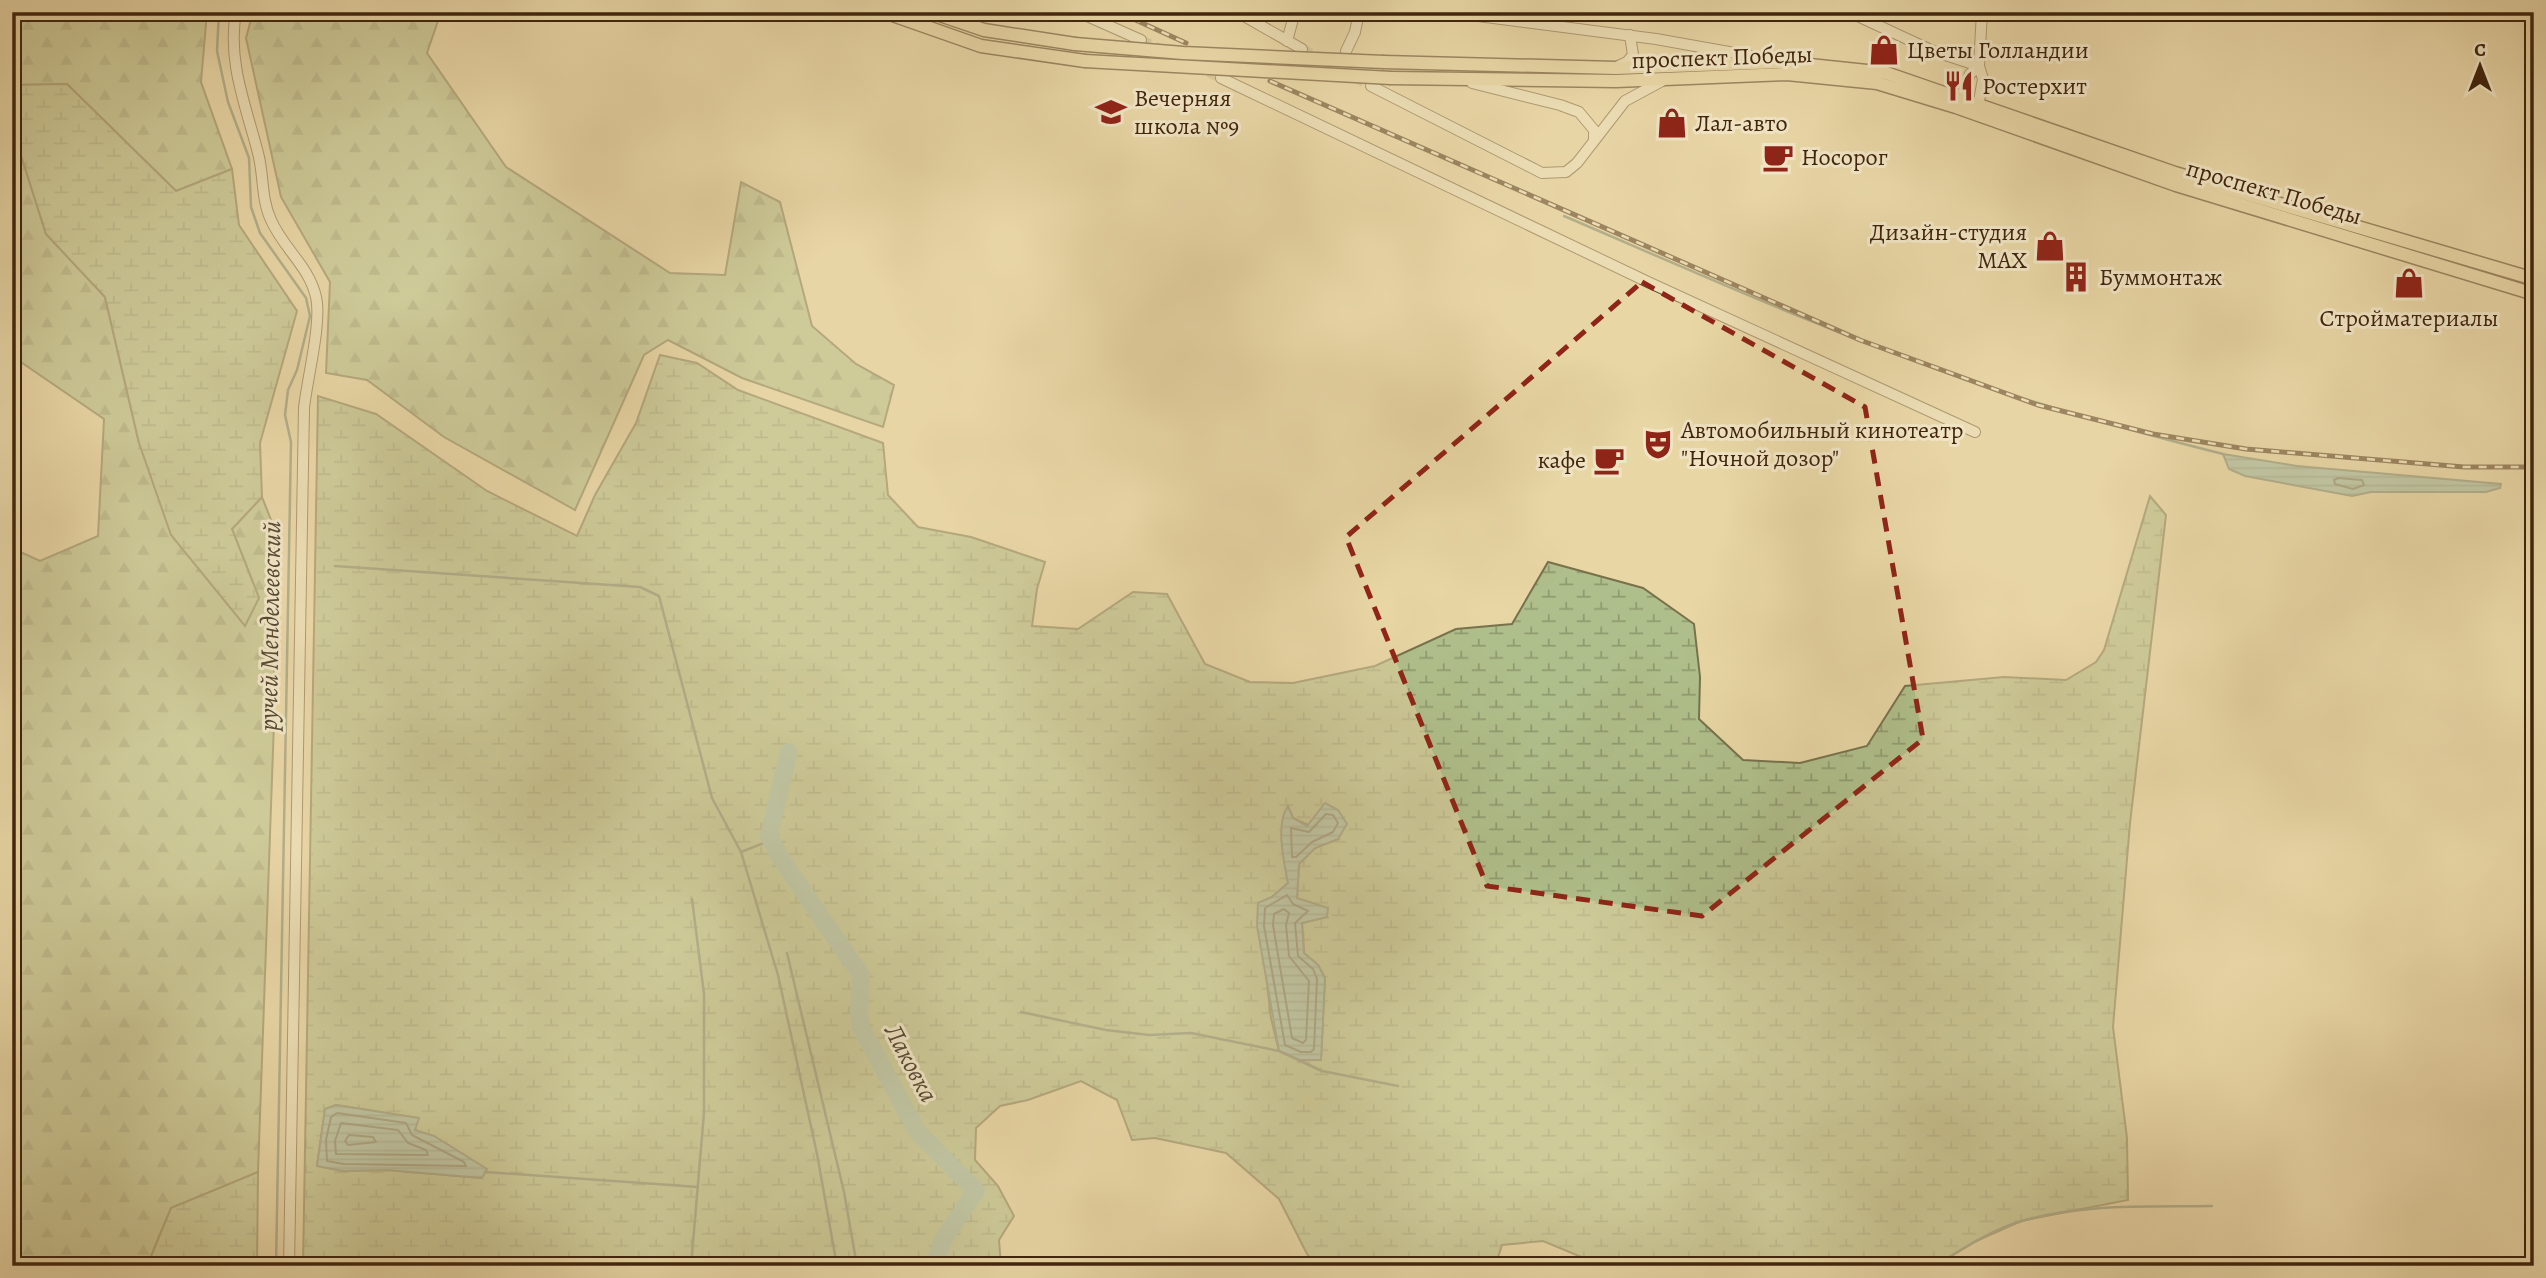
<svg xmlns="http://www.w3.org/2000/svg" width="2546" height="1278" font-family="Alegreya,serif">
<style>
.forest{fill:url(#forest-firs);stroke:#78724c;stroke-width:2}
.wetland{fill:url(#wetland-marsh);stroke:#78724c;stroke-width:2;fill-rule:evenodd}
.water{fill:url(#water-rules);stroke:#747e69;stroke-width:2}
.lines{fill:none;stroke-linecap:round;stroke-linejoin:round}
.shore{stroke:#6c6f5a;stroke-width:2}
.stream{stroke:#747e69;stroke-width:2.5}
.river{stroke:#97b9a6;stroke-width:18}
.minor-tunnel{stroke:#c6b387;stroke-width:10;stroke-dasharray:10 5;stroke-linecap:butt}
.minor-casing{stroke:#6a5133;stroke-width:12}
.major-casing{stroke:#40250d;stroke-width:15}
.minor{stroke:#f0e4c4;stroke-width:10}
.major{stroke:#e8d6a5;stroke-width:12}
.rail-casing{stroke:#40250d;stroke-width:5}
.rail{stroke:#f0e4c4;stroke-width:2.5;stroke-dasharray:8;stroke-linecap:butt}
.major-bridge-casing{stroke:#40250d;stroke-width:15;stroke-linecap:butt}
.major-bridge{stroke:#e8d6a5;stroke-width:12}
.marked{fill:none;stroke:#8f2418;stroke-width:5;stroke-dasharray:14 9;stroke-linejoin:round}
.labels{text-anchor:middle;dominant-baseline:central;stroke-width:6;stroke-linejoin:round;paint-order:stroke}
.poi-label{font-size:24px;fill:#40250d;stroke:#f0e4c4;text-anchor:start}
.street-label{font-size:24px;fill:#40250d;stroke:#f0e4c4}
.water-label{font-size:26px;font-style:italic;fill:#564a33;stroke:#f0e4c4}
</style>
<defs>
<pattern id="forest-firs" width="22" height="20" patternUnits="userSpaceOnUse" patternTransform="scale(1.75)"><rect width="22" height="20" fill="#afbf8b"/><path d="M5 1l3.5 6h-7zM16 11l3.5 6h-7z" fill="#909b70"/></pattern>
<pattern id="wetland-marsh" width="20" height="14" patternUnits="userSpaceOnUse" patternTransform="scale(1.75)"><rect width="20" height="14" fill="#afbf8b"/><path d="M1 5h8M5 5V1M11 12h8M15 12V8" fill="none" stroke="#909b70"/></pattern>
<pattern id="water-rules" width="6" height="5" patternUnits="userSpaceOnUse" patternTransform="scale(1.75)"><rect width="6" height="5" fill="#97b9a6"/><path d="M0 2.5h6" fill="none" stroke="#7d9686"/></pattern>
</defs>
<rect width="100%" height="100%" fill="#e8d6a5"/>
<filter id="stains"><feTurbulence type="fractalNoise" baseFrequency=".00286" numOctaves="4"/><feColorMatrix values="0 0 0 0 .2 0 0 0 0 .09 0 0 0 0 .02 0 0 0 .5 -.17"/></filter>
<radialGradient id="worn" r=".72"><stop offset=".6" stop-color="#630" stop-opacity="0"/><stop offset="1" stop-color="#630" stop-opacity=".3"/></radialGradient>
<g class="forest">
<polygon points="12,12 207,12 201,82 232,169 176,191 67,84 12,85"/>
<polygon points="253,12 441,12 427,53 506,167 670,273 725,275 741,182 780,202 812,326 856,364 894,385 883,427 742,378 668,340 644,355 575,510 444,437 367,380 326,373 330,282 281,197 246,38"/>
<polygon points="12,127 46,234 105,297 139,443 259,598 232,529 262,497 275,530 274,722 258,1172 171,1208 147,1266 12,1266 12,548 40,561 98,536 104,419 12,356"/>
</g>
<g class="wetland">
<polygon points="67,84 176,191 232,169 239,225 297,311 260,443 262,497 232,529 259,598 245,626 171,535 139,443 105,297 46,234 12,127 12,85"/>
<path d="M660,355L697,363L738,390L883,443L888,495L918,527L971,537L1045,562L1037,589L1032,626L1078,629L1133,592L1167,594L1205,664L1250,682L1293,683L1375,666L1456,629L1512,624L1548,562L1643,588L1694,624L1700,677L1699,719L1743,760L1800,763L1867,746L1905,686L2004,677L2066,680L2096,662L2104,650L2150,496L2166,515L2130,823L2113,1027L2127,1138L2128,1200L2021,1221L1974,1242L1935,1266H1603L1543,1241L1502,1245L1495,1266H1317L1307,1254L1279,1199L1226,1153L1155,1138L1132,1140L1117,1100L1081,1081L1028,1100L1000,1106L976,1128L975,1160L998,1186L1014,1216L999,1240L1001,1266H303L318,396L376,414L487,491L577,536L595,495L636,423ZM1288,807L1293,818L1338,839L1315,848L1299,864L1297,899L1327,917L1302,923L1304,953L1318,965L1325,978L1321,1060L1279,1051L1271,1018L1258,904L1272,897L1288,883L1283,833ZM336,1105L418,1118L415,1130L451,1147L481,1178L387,1170L343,1171L317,1166L325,1109Z"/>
<polygon points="258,1172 257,1266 147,1266 171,1208"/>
</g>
<g class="water">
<polygon points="2223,454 2297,466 2501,484 2500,488 2486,492 2371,492 2352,496 2245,476 2229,469"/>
<path d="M1325,803L1338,810L1347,824L1338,839L1315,848L1299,864L1297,898L1328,908L1327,917L1302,923L1304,953L1318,965L1325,978L1321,1060H1300L1279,1051L1257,926L1258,903L1272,897L1288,883C1284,862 1275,824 1288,806L1293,818L1307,826Z"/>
<polygon points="336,1105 419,1118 415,1130 434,1136 487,1169 482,1178 387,1170 343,1171 317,1166 325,1109"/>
</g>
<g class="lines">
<g class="shore">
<polygon points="2338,478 2362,480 2364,485 2353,489 2335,484 2334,480"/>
<polygon points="1326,814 1333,815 1338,823 1333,832 1312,842 1296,857 1292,857 1291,828 1309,832"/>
<polygon points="1287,895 1293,904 1308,911 1295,923 1298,956 1313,969 1317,979 1314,1049 1311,1052 1301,1052 1285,1045 1264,926 1265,908"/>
<polygon points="1284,909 1289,913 1286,925 1289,956 1309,981 1306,1040 1303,1043 1292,1038 1273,925 1274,914"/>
<polygon points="337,1113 406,1123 412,1135 464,1162 466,1166 344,1164 327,1161 326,1140 331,1117"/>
<polygon points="341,1123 398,1130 408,1143 426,1150 428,1155 336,1154 335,1141"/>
<polygon points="349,1135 373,1137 376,1142 348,1145 345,1141"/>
</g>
<g class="stream">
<polyline points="219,12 217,51 228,102 249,158 251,207 260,233 306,298 310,316 297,370 288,390 285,415 291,442 276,1266"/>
<path d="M1564,216C1704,276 1843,339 1988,387C2066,413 2144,434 2223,454"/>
<polyline points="335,566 640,587 659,596 712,798 741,852 778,975 817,1154 837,1266"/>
<polyline points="741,852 771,840"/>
<polyline points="787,953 844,1192 857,1266"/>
<polyline points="1021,1012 1106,1030 1149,1035 1191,1033 1279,1051 1322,1071 1398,1086"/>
<polyline points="485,1172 698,1187"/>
<polyline points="691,1266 704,1113 704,994 692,899"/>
<path d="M1935,1266C1962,1249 1991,1230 2022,1221C2083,1203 2149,1207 2212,1206"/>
</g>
<polyline class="river" points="789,752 769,836 780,857 861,975 859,1016 862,1029 917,1131 976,1191 943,1240 934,1266"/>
<g class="minor-tunnel">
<polyline points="1141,40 1221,78"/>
<polyline points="1302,49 1371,86"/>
</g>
<g class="minor-casing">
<g id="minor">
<path d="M236,12C227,61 246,106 258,153C264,175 261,199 271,220C283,248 309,266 316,297C322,322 307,379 304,408L289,1266"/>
<polyline points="1078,12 1141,40"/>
<polyline points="1237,12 1302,49"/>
<polyline points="1447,12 1656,39 1768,59"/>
<polyline points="1849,12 1933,51 1979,66"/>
<polyline points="1287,41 1295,12"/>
<polyline points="1346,51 1355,32 1359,12"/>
<polyline points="1616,67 1627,62 1633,55 1630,35"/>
<polyline points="1221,78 1648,282 1975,432"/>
<polyline points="1472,83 1560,105 1579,112 1594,130 1594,138"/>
<polyline points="1371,86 1542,173 1566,172 1577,163 1625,101 1662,81"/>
<polyline points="1958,104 1970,74 1979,66"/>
<polyline points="1977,112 1983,79 1979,66 1982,12"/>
</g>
</g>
<g class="major-casing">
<g id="major">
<polyline points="884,12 981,46 1085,61"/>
<polyline points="931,12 984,30 1075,44"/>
<polyline points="1384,62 1616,68 1781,62 1886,73 2175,173 2534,279"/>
<polyline points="1391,78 1616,81 1787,74 1877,83 1956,107 2176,185 2534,294"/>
</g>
</g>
<use href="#minor" class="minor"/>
<use href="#major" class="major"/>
<g class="rail-casing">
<g id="rail">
<polyline points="1118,12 1186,43"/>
<polyline points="1270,81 1860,340 2038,405 2153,434 2246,449 2464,467 2534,467"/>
</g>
</g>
<use href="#rail" class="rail"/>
<g class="major-bridge-casing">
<g id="major-bridge">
<polyline points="1075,44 1183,53 1384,62"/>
<polyline points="1085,61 1391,78"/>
</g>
</g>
<use href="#major-bridge" class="major-bridge"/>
</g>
<path d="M0 0H2546V1278H0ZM1642,282L1865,407L1923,739L1702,916L1487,886L1346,537Z" fill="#e8d6a5" fill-opacity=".55" fill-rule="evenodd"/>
<path class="marked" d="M1642,282L1865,407L1923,739L1702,916L1487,886L1346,537Z"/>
<defs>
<g id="shop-bare" transform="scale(2.415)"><path d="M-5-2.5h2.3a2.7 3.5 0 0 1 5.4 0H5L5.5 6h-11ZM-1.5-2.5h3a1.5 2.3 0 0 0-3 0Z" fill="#8f2418" stroke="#f0e4c4" stroke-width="2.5" paint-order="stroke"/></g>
<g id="restaurant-bare" transform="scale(2.415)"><path d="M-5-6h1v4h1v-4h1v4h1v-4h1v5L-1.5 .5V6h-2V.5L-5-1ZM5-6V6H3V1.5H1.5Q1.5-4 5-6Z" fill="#8f2418" stroke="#f0e4c4" stroke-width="2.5" paint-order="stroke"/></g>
<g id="school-bare" transform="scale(2.415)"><path d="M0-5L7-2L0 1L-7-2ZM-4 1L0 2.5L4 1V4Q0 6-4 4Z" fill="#8f2418" stroke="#f0e4c4" stroke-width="2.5" paint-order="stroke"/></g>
<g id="cafe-bare" transform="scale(2.415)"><path d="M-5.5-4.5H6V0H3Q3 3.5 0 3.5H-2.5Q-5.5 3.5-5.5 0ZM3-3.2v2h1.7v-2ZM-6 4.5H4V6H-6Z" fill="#8f2418" stroke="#f0e4c4" stroke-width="2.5" paint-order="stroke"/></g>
<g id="building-bare" transform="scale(2.415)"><path d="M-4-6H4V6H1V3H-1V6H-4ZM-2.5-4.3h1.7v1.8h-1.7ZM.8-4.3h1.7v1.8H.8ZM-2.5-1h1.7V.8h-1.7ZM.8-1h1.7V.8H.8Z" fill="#8f2418" stroke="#f0e4c4" stroke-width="2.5" paint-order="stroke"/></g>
<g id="theatre-bare" transform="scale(2.415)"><path d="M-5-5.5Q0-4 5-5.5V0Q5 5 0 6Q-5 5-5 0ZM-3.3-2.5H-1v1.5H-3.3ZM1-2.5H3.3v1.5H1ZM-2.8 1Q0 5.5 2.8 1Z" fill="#8f2418" stroke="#f0e4c4" stroke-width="2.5" paint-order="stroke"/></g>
</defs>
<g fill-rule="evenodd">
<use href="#shop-bare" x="1884" y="50"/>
<use href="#restaurant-bare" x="1959" y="86"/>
<use href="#school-bare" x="1111" y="112"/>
<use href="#shop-bare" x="1672" y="123"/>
<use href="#cafe-bare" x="1778" y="157"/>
<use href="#shop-bare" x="2050" y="246"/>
<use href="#building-bare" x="2076" y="277"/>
<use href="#shop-bare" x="2409" y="283"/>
<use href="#theatre-bare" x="1658" y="444"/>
<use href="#cafe-bare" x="1609" y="460"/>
</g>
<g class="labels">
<g class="poi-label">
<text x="1907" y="50">Цветы Голландии</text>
<text x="1982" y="86">Ростерхит</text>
<text x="1134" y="98">Вечерняя<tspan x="1134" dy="28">школа №9</tspan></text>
<text x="1695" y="123">Лал-авто</text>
<text x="1801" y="157">Носорог</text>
<text x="2027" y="232" text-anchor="end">Дизайн-студия<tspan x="2027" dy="28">МAX</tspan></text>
<text x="2099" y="277">Буммонтаж</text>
<text x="2409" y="318" text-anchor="middle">Стройматериалы</text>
<text x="1681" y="430">Автомобильный кинотеатр<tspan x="1681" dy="28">"Ночной дозор"</tspan></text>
<text x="1586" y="460" text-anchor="end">кафе</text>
</g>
<g class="street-label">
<text transform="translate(1722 57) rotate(-2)">проспект Победы</text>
<text transform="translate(2274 192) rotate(16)">проспект Победы</text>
</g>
<g class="water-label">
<text transform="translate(270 626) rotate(-89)">ручей Менделеевский</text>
<text transform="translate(911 1063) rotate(62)">Лаковка</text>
</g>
</g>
<rect width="2546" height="1278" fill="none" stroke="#e8d6a5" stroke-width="42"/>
<rect x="14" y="14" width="2518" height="1250" fill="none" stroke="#40250d" stroke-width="3.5"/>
<rect x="21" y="21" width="2504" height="1236" fill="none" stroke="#40250d" stroke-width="2"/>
<g transform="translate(2480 66)" stroke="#f0e4c4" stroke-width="5" paint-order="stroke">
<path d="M0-5L12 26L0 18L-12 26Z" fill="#40250d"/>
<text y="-10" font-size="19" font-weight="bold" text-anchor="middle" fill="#40250d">С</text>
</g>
<rect width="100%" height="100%" filter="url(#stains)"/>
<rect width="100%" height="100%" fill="url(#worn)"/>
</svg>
